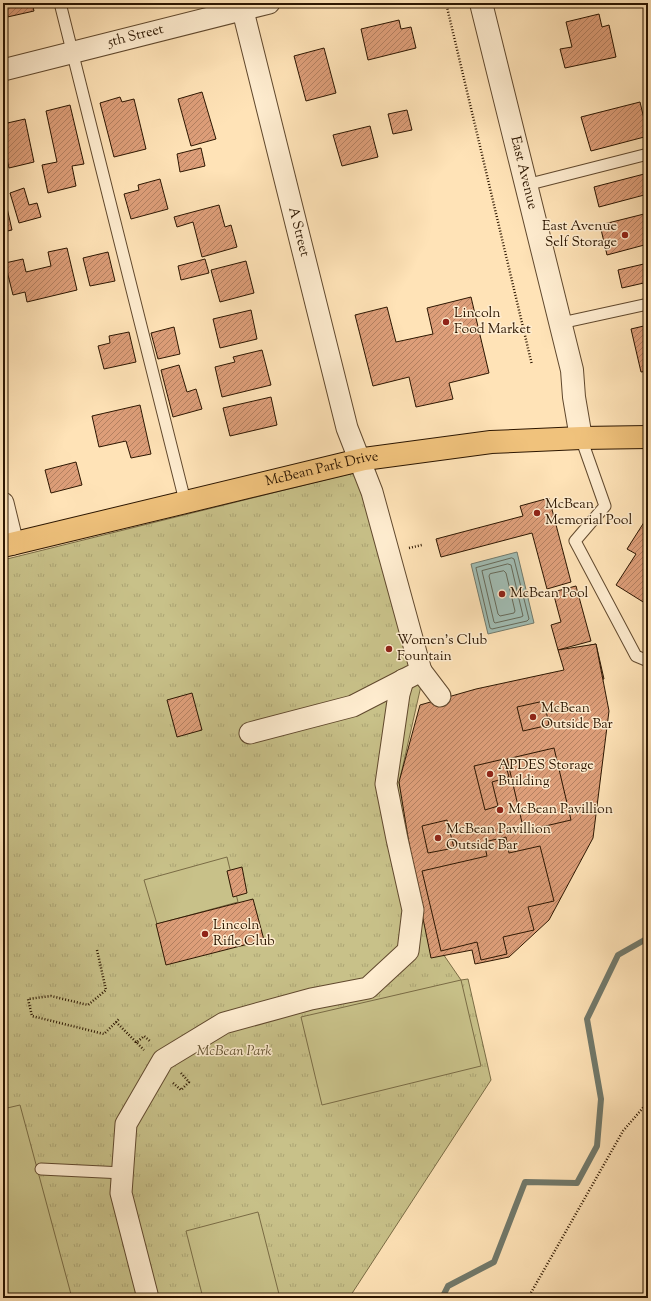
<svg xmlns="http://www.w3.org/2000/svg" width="651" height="1301" font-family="'Sorts Mill Goudy',serif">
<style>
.park{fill:url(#park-tufts);stroke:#7a6c45}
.pitch{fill:#c8c189;stroke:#7a6c45}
.water{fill:#a1bdb4;stroke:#727a6c}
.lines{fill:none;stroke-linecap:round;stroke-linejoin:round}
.shore{stroke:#666a5a;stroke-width:1}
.stream{stroke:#727a6c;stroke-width:6}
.building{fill:url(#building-hatch);stroke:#2c1601}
.service-casing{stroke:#61492e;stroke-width:13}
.minor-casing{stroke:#61492e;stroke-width:23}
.tertiary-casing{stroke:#61492e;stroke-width:24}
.primary-casing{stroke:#2c1601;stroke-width:24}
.path{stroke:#2c1601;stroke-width:2.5;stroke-dasharray:1 2;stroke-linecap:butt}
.service{stroke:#ffedd0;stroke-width:11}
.minor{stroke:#ffedd0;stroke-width:21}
.tertiary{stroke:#ffedd0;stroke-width:22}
.primary{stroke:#f0c27c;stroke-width:22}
.poi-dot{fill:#8f2418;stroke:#ffedd0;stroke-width:1.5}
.labels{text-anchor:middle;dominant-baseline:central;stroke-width:3;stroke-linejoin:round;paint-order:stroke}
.street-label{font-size:14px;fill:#2c1601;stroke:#ffedd0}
.poi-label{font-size:14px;fill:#2c1601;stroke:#ffedd0;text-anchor:start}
.park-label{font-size:14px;font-style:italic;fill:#635231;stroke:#ffedd0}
</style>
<defs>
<pattern id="park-tufts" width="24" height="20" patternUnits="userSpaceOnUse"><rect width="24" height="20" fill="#c8c189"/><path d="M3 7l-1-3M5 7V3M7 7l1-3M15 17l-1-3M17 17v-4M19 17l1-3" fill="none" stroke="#aca574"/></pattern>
<pattern id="building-hatch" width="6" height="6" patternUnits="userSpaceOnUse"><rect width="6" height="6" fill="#dd9e79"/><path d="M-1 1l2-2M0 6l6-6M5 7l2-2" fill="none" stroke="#b38061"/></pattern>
</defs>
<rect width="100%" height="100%" fill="#ffe3b7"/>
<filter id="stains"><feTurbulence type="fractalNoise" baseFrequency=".005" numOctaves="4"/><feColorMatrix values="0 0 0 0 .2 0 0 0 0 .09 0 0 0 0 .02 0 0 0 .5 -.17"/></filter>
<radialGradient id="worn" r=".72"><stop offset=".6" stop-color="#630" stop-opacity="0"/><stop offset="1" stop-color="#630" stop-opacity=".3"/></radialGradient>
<polygon class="park" points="365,470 423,677 399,783 441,951 461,980 468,979 491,1080 349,1298 3,1298 3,560"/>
<g class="pitch">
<polygon points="227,857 238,902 157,924 144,880"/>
<polygon points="461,980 481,1066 322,1105 301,1017"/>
<polygon points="20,1105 72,1298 3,1298 3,1109"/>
<polygon points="258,1212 280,1298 203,1298 186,1231"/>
</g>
<polygon class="water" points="517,552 534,623 488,634 471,564"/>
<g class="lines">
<g class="shore">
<polygon points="512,558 514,559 529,619 527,621 492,629 490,628 476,568"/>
<polygon points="508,564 511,565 523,616 521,617 495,623 494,622 482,571"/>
<polygon points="504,571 506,573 515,611 514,613 500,616 498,614 489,576 490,574"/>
</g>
<polyline class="stream" points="442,1298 448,1286 494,1262 525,1182 577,1183 597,1146 601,1099 587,1019 618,955 648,938"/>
</g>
<g class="building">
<polygon points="3,3 32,3 34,11 3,18"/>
<polygon points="599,14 602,27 609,25 616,57 565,68 560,49 572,47 566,22"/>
<polygon points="399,20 401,29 411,27 416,48 368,60 361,29"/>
<polygon points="324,48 336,93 306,101 294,56"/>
<polygon points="202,92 216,139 191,146 178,99"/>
<polygon points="120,97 122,102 134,99 146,149 114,157 100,103"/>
<polygon points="640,102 648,136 591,151 581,117"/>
<polygon points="70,105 84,164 72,166 76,186 48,193 42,165 57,162 46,111"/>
<polygon points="407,110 412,130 393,134 388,114"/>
<polygon points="25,119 34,162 9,168 3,141 3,124"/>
<polygon points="370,126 378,157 342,166 333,135"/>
<polygon points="201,148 205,166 180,172 177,154"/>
<polygon points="648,173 648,194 599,207 594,187"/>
<polygon points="160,179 168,209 131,219 124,194 139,190 138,185"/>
<polygon points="24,188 29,205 37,203 41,217 19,223 10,193"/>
<polygon points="3,190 12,230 3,232"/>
<polygon points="219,205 225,227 231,225 237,247 202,257 193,222 177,227 174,217"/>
<polygon points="648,213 648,244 607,255 600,225"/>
<polygon points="67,248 77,290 27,302 25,292 13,295 5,263 23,259 26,272 51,266 48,252"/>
<polygon points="108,252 115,281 90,286 83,258"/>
<polygon points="205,259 209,273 181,280 178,266"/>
<polygon points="246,261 254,293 220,302 211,270"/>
<polygon points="648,263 648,282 622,288 618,270"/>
<polygon points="471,297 489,373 449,383 453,399 416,407 409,377 373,386 355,315 387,307 396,342 433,334 427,308"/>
<polygon points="251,310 257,339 220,348 213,319"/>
<polygon points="648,325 648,371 641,372 631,329"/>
<polygon points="174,327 180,354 158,359 151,333"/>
<polygon points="129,332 136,362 104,369 98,346 110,343 109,336"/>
<polygon points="262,350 271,385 222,397 215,367 235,362 233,357"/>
<polygon points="179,365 187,392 196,389 202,409 173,417 161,370"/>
<polygon points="271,397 277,425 230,436 223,408"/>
<polygon points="140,405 151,454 131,458 126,441 99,447 92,416"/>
<polygon points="76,462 82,485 51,493 45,470"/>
<polygon points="549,498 571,582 547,589 532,533 441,557 436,539 523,516 520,506"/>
<polygon points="648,516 648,605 616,585 636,554 627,549"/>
<polygon points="576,586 591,641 558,650 551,625 561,622 553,592"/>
<polygon points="596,644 604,679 590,682 585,661 565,665 562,651"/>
<polygon points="596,644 609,711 593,838 549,920 509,957 475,964 472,950 431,958 414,874 399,782 420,705 476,689 564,670 558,650"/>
<polygon points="192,693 202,730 177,737 167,700"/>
<polygon points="544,701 549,725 523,731 517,707"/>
<polygon points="554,748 571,820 524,831 507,759"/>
<polygon points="504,759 509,777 492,782 498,806 485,810 474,766"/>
<polygon points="447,820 454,848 428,853 422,826"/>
<polygon points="506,837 509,853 540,846 554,901 528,907 534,930 503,937 507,954 481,960 477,942 441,951 422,871 487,856 484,842"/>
<polygon points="242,867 247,893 233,897 227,871"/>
<polygon points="253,899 264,940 166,965 156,924"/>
</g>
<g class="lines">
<g class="service-casing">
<g id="service">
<polyline points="60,3 185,501"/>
<polyline points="526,185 648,154"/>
<polyline points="561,323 648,304"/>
<polyline points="581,438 605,506 575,541 636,656 648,661"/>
<polyline points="41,1169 123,1173"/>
</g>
</g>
<g class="minor-casing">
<g id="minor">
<path id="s1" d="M241,3L347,428L372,492L421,671L353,706L250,733"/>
<path id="s2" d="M3,70L269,3"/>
<polyline points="3,503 13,544"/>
<polyline points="421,671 440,696"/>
<polyline points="148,1298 121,1193 126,1124 163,1060 224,1023 311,999 368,988 408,951 413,910 397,839 386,784 399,694 403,680"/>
</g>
</g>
<g class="tertiary-casing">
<g id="tertiary">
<path id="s3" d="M481,3L572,370L574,397L581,438"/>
</g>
</g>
<g class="primary-casing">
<g id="primary">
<path id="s4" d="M3,546L364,459L491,442L581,438L648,437"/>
</g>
</g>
<g class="path">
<polyline points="446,3 532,365"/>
<polyline points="409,548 422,545"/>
<polyline points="97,950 106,990 88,1005 51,996 28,999 32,1016 104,1034 119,1019"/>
<polyline points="116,1022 144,1050"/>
<polyline points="136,1042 136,1043 144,1036 151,1042"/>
<polyline points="173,1083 181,1090 189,1082 181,1073"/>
<polyline points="528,1298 623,1131 648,1102"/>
</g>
<use href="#service" class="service"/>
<use href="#minor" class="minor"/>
<use href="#tertiary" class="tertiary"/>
<use href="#primary" class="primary"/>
</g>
<g class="poi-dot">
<circle cx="625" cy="235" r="4"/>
<circle cx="446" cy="322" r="4"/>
<circle cx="537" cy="513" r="4"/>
<circle cx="502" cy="594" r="4"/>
<circle cx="389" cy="649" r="4"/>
<circle cx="533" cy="717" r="4"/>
<circle cx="490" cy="774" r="4"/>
<circle cx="500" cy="810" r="4"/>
<circle cx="438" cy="838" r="4"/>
<circle cx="205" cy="934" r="4"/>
</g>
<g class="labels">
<g class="street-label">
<text stroke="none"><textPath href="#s2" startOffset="137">5th Street</textPath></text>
<text stroke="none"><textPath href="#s3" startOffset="175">East Avenue</textPath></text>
<text stroke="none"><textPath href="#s1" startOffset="236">A Street</textPath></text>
<text stroke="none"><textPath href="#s4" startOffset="328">McBean Park Drive</textPath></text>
</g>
<g class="poi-label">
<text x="617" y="227" text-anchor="end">East Avenue<tspan x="617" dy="16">Self Storage</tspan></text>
<text x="454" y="314">Lincoln<tspan x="454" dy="16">Food Market</tspan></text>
<text x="545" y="505">McBean<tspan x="545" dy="16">Memorial Pool</tspan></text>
<text x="510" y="594">McBean Pool</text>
<text x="397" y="641">Women's Club<tspan x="397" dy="16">Fountain</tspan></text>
<text x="541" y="709">McBean<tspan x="541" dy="16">Outside Bar</tspan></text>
<text x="498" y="766">APDES Storage<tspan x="498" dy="16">Building</tspan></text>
<text x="508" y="810">McBean Pavillion</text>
<text x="446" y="830">McBean Pavillion<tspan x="446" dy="16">Outside Bar</tspan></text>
<text x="213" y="926">Lincoln<tspan x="213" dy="16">Rifle Club</tspan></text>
</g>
<g class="park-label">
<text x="234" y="1052">McBean Park</text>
</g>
</g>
<rect width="651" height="1301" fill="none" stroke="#ffe3b7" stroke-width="16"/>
<rect x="4" y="4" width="643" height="1293" fill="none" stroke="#2c1601" stroke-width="2"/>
<rect x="8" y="8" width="635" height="1285" fill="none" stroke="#2c1601"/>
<rect width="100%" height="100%" filter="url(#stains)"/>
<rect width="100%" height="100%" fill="url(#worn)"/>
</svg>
